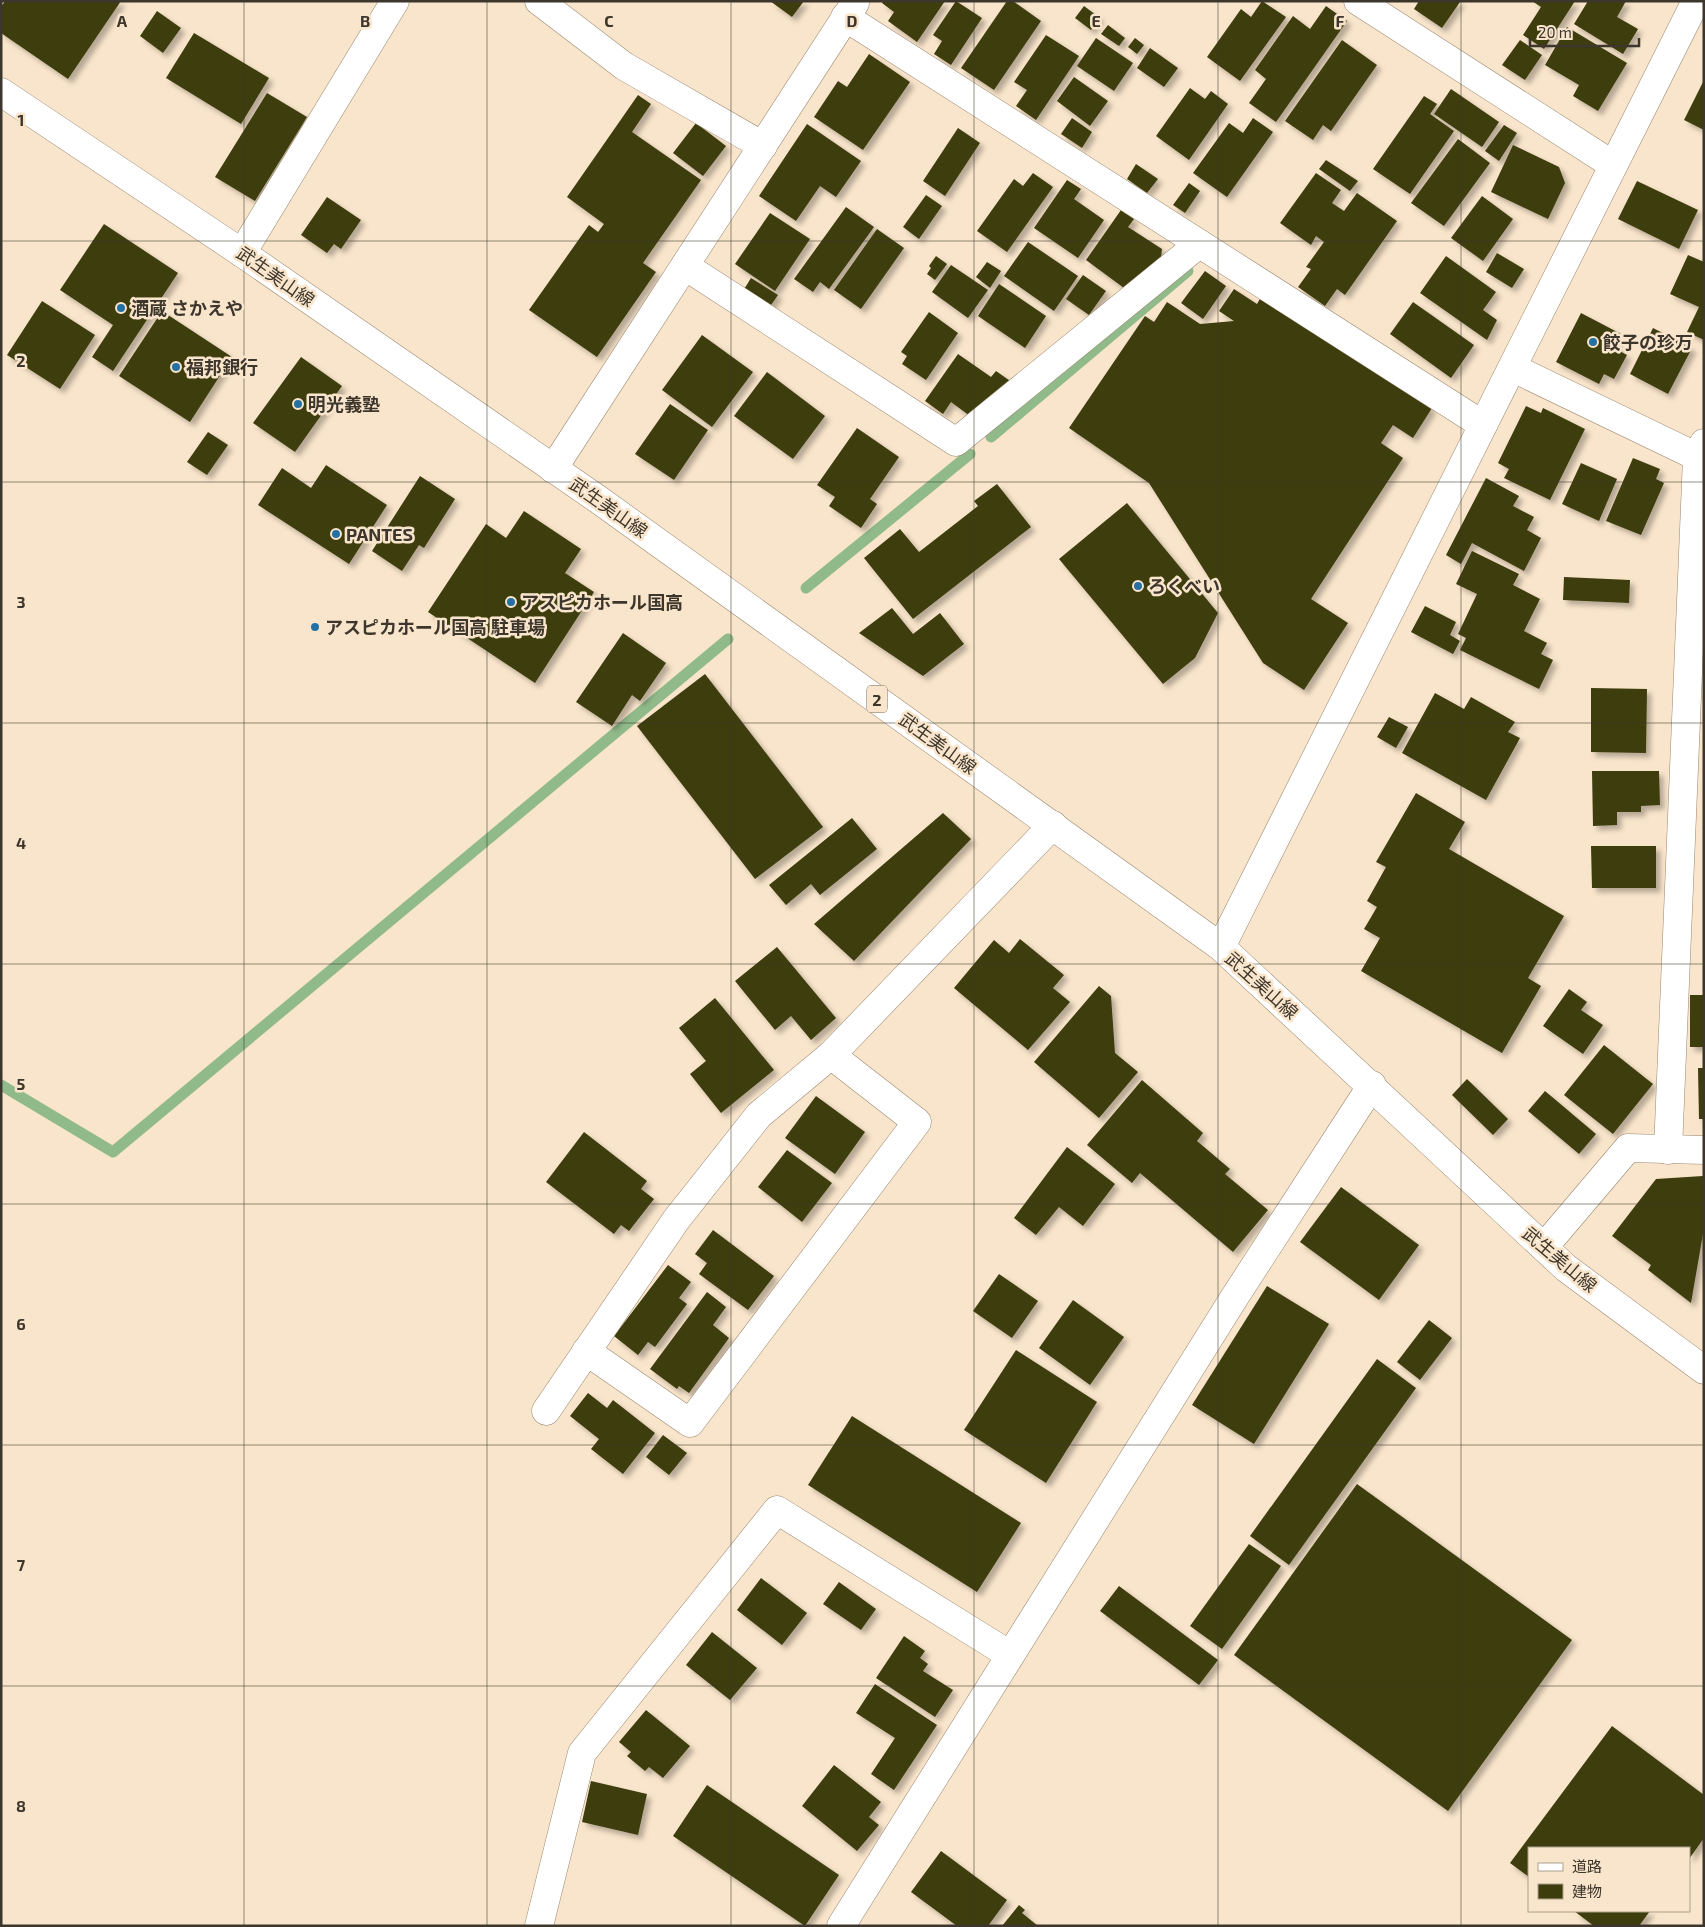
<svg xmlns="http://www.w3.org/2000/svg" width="1705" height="1927" font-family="'Exo 2','Noto Sans JP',sans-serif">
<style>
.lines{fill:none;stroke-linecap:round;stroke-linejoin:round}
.stream{stroke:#90ba8a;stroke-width:11}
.building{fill:#3d3c0d;filter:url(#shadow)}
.minor-casing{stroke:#998770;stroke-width:29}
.tertiary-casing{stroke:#998770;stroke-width:29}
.primary-casing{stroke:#998770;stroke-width:29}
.minor{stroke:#fff;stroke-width:28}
.tertiary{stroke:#fff;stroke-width:28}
.primary{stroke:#fff;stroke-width:28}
.grid{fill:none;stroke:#3d362c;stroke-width:1;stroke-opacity:0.55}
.poi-dot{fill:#2571a4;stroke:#f9e5cb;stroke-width:2}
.labels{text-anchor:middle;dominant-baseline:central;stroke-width:5;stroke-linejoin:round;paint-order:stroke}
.shield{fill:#f9e5cb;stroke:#756a5c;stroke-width:1}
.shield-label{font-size:16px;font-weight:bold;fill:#3d362c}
.street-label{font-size:18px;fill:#3d362c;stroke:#f9e5cb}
.poi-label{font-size:18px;font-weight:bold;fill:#3d362c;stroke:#f9e5cb;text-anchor:start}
.grid-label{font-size:16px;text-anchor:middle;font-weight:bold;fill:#3d362c;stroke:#f9e5cb;stroke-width:5;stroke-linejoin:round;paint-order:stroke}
</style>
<defs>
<filter id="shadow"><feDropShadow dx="4.5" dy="4.5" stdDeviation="2.5" flood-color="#0004"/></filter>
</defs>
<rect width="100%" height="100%" fill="#f9e5cb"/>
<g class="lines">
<g class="stream">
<polyline points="991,437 1188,271"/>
<polyline points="806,588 970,454"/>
<polyline points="1,1085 113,1152 728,639"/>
</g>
</g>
<g class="building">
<polygon points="5,1 121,1 68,79 1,33 1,7"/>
<polygon points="770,1 804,1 792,17"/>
<polygon points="883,1 945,1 917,42 888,21 894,12 882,3"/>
<polygon points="956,1 982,18 951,65 934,54 942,41 933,35"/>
<polygon points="1007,1 1013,1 1041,21 994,90 961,68"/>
<polygon points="1262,1 1286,17 1240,81 1207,57 1241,9 1251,17"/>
<polygon points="1419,1 1459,1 1460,2 1442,28 1414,9"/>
<polygon points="1532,1 1575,1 1544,49 1523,35 1541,7"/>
<polygon points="1588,1 1626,1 1617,17 1638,29 1623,54 1574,24"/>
<polygon points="1084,6 1100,18 1091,30 1075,18"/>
<polygon points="1326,6 1347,21 1276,122 1249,103 1266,79 1255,70 1293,16 1310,29"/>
<polygon points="157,11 181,28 163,53 140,36"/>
<polygon points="1108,25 1125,38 1119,46 1101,34"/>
<polygon points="1567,27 1627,63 1598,111 1573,96 1579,85 1545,65"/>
<polygon points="194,33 269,78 241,124 166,78"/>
<polygon points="1046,35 1079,56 1036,120 1016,106 1027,90 1014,82"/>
<polygon points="1096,38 1133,63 1114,91 1077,66"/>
<polygon points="1135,38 1144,45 1137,54 1128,47"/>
<polygon points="1342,40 1377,65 1331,131 1323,125 1313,140 1285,121"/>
<polygon points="1520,40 1542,55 1525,80 1502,65"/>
<polygon points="1150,48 1178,68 1164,87 1137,68"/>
<polygon points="869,54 910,82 863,150 814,117 838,81 847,87"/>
<polygon points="1074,77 1108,101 1090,126 1057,101"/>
<polygon points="1704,80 1704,130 1684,120"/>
<polygon points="1190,88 1205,99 1211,91 1228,104 1189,160 1156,136"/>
<polygon points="1451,89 1499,122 1482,147 1434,114"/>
<polygon points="267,93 307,117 255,201 215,177"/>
<polygon points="638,95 651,104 632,132 701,180 643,263 656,272 597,357 529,310 589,225 598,232 604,224 567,197"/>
<polygon points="1424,96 1437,104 1430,114 1454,131 1410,194 1373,169"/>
<polygon points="1072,118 1092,132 1082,148 1061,134"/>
<polygon points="1253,118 1273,132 1227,197 1193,173 1229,123 1243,133"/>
<polygon points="696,123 726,146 703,176 673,153"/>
<polygon points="807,124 861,161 836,197 820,186 796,221 759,196"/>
<polygon points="1504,125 1517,133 1499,161 1485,151"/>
<polygon points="958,128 980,143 945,196 923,181"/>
<polygon points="1458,139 1490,163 1444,226 1411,203"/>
<polygon points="1513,145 1559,167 1565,183 1548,219 1491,192"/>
<polygon points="1326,160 1358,181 1350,191 1319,169"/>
<polygon points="1136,164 1158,179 1147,193 1127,179"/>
<polygon points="1033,173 1053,187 1007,252 977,231 1014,179 1023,186"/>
<polygon points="1316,173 1341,190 1332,203 1344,211 1357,193 1397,221 1345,295 1337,289 1325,306 1298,287 1311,269 1306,267 1324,242 1316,236 1311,245 1280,223"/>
<polygon points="1067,180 1081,189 1074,199 1104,220 1078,258 1034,228"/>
<polygon points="1637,181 1698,210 1679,249 1618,219"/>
<polygon points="1189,183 1200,191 1185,213 1173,205"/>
<polygon points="926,195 942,206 919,239 903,227"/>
<polygon points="1482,196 1513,219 1483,261 1451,238"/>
<polygon points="327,197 361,220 341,249 334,244 327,253 301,235"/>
<polygon points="846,207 874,227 829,289 820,282 813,292 794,279"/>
<polygon points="1121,210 1134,219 1128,227 1162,249 1161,257 1124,288 1086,260"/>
<polygon points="770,213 810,239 775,291 735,264"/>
<polygon points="104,224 178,273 113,371 92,357 113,325 60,290"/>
<polygon points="877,229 904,248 861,309 834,290"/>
<polygon points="1028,242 1078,276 1054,311 1004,276"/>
<polygon points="1497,253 1524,269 1512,288 1486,272"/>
<polygon points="1688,255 1704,262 1704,340 1687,332 1699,307 1670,294"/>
<polygon points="936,256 947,264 935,280 927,274 931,268 929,266"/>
<polygon points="1446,256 1496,292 1483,310 1497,320 1487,340 1420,293"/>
<polygon points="987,262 1001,271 990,288 976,277"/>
<polygon points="951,265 988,290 968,318 932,292"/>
<polygon points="1205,271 1226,286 1203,319 1181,303"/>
<polygon points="1083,275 1106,291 1089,315 1066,299"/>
<polygon points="751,278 778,295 769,308 743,291"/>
<polygon points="999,284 1046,316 1025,348 978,316"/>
<polygon points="1234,289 1257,304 1261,297 1432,408 1413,438 1393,425 1381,443 1403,458 1311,599 1348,623 1304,690 1263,663 1149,483 1069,428 1145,316 1154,322 1167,302 1200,324 1234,321 1219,311"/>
<polygon points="42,301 95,335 60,389 7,355"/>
<polygon points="1413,302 1474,345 1451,378 1390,334"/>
<polygon points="162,311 232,357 190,422 119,376"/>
<polygon points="929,312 958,333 926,380 902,364 907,356 901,352"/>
<polygon points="1581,313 1623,335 1616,349 1627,355 1614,379 1604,374 1599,384 1556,362"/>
<polygon points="1653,328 1692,348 1668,394 1630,374"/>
<polygon points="702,335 753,372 712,427 662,390"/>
<polygon points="958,354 991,377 996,371 1013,383 970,416 951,402 943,414 925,401"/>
<polygon points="301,357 342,386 295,452 253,423"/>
<polygon points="767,372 825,416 793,459 734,416"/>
<polygon points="670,404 708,430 674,480 635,454"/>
<polygon points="1526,406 1541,413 1543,408 1585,429 1550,500 1504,478 1509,469 1498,463"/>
<polygon points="857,428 899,457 870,499 877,504 861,528 829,506 835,497 817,485"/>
<polygon points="208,432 228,445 207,475 187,462"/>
<polygon points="1633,458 1660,469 1656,479 1664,483 1641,535 1606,521"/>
<polygon points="1581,463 1617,479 1599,521 1562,504"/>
<polygon points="326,465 387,505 349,564 258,505 282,468 311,488"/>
<polygon points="420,476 455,499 424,548 419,545 402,571 372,551"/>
<polygon points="1486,478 1519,496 1513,506 1534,517 1527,530 1541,538 1524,571 1472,543 1461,564 1446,555"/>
<polygon points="997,484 1031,527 913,619 864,558 900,529 919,552 978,506 974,501"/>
<polygon points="1127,503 1218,613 1195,658 1163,684 1059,559"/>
<polygon points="524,511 581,549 565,573 594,592 535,683 428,612 486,524 506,538"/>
<polygon points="1472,551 1519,574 1513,585 1540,599 1524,631 1547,643 1541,654 1553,660 1539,689 1460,650 1466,638 1458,634 1477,594 1456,584"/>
<polygon points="1564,577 1630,580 1629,603 1563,600"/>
<polygon points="1425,606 1456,622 1450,635 1460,641 1453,654 1411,632"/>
<polygon points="892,608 913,634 940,613 964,644 923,676 859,633"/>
<polygon points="623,633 666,663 640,701 632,695 612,726 576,702"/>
<polygon points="705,674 823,827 755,879 637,726"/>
<polygon points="1591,688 1647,689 1646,753 1591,752"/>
<polygon points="1435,693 1464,709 1471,697 1515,722 1508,732 1520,738 1486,800 1402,753"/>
<polygon points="1389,717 1408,727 1396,748 1377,737"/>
<polygon points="1592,771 1659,771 1660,805 1641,806 1641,812 1617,812 1617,825 1593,826"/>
<polygon points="1416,793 1465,822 1449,849 1564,916 1528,978 1541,986 1502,1053 1361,971 1380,938 1364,929 1377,907 1367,901 1386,867 1376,862"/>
<polygon points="943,813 971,839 854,961 814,924"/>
<polygon points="852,818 877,849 820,895 811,884 786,905 769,885"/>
<polygon points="1591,846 1656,846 1656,888 1592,888"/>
<polygon points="1020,939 1064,975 1053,988 1070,1002 1028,1050 954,988 994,940 1009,953"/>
<polygon points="777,947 836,1018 811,1040 791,1016 775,1030 735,981"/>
<polygon points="1099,986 1111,996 1115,1053 1138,1072 1099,1118 1034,1062"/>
<polygon points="1569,989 1587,1002 1581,1010 1603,1025 1583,1054 1543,1026"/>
<rect x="1690" y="995" width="14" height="52"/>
<polygon points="715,998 774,1070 721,1113 690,1074 706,1061 679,1028"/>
<polygon points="1604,1045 1653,1084 1613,1134 1564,1095"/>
<polygon points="1698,1068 1704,1068 1704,1119 1699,1119"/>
<polygon points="1467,1079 1508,1119 1493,1135 1452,1095"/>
<polygon points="1142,1080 1203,1133 1197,1141 1230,1169 1225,1174 1268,1210 1233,1252 1140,1173 1132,1183 1087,1145"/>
<polygon points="1545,1091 1596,1134 1579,1154 1528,1111"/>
<polygon points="816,1096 865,1132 835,1174 785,1138"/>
<polygon points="584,1132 647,1181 641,1189 654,1199 629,1231 621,1225 614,1234 546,1182"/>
<polygon points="1067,1147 1115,1184 1083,1226 1059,1207 1036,1235 1014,1218"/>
<polygon points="787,1150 832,1183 802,1222 758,1187"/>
<polygon points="1703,1176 1704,1228 1691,1303 1648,1270 1651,1265 1612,1236 1656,1179"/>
<polygon points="1341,1187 1419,1245 1379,1300 1300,1242"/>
<polygon points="713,1230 774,1276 748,1310 699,1274 707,1263 695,1254"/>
<polygon points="668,1265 691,1282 679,1298 687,1304 655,1347 648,1342 638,1355 614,1336"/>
<polygon points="999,1274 1038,1301 1012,1338 973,1311"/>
<polygon points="1267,1286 1329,1324 1254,1444 1192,1405"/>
<polygon points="707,1292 726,1307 713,1325 729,1338 689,1393 679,1386 677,1389 650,1369"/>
<polygon points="1073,1300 1124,1337 1090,1385 1039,1348"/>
<polygon points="1429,1320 1452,1338 1420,1380 1397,1362"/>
<polygon points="1016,1350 1097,1402 1046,1483 964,1430"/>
<polygon points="1377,1359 1416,1388 1289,1565 1250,1536"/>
<polygon points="588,1393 607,1408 613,1400 655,1433 623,1474 591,1449 599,1439 570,1416"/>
<polygon points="852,1416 1021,1523 977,1592 808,1485"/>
<polygon points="663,1435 687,1453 669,1475 646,1457"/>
<polygon points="1357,1484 1572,1640 1448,1811 1234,1655"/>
<polygon points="1249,1544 1281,1566 1222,1649 1190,1626"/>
<polygon points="761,1578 807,1613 782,1645 737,1610"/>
<polygon points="839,1582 876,1609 861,1630 823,1604"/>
<polygon points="1119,1586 1218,1660 1199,1685 1100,1611"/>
<polygon points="712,1632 757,1668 730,1700 686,1665"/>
<polygon points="904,1636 925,1651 920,1658 928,1664 923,1671 953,1690 935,1717 876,1678"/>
<polygon points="875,1684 937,1725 894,1790 871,1774 895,1738 856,1713"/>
<polygon points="646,1710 690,1746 663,1778 649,1767 645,1771 627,1756 631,1752 619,1742"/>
<polygon points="1612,1726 1704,1795 1704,1838 1689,1859 1689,1848 1529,1848 1529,1877 1510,1863"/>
<polygon points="834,1765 881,1802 869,1817 879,1825 857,1851 802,1806"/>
<polygon points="591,1781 647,1794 638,1835 582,1822"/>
<polygon points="707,1785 839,1875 805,1926 673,1836"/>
<polygon points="941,1851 1007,1900 988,1926 957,1926 911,1892"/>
<polygon points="1019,1905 1025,1910 1022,1913 1038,1926 1002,1926"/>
<polygon points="1574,1911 1650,1911 1639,1926 1594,1926"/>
</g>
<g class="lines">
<g class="minor-casing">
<g id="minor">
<polyline points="539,1 624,66 763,146"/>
<polyline points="1358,1 1613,165"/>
<polyline points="845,17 1483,425"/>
<polyline points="242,253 395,1"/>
<polyline points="685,266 956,442 1199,244"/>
<polyline points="1513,368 1704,460"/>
<polyline points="553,469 855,3"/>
<polyline points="1668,1150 1697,458 1704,443"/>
<polyline points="1544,1247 1628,1148 1704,1150"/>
<polyline points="586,1351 690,1423 917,1122 831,1055"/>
<polyline points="546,1411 676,1220 759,1115 831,1055 1053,825"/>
<polyline points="539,1926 582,1753 777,1510 1010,1655"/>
<polyline points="841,1926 1234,1298 1372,1085"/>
</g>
</g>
<g class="tertiary-casing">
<polyline id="tertiary" points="1221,947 1696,1"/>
</g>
<g class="primary-casing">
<polyline id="primary" points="1,92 242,253 599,500 1221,947 1566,1268 1704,1370"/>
</g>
<use href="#minor" class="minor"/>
<use href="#tertiary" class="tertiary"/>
<use href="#primary" class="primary"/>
</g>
<path class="grid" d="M244,1V1926M487,1V1926M731,1V1926M974,1V1926M1218,1V1926M1461,1V1926M1,241H1704M1,482H1704M1,723H1704M1,964H1704M1,1204H1704M1,1445H1704M1,1686H1704"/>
<g class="poi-dot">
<circle cx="121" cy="308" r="5"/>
<circle cx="1593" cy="342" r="5"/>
<circle cx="176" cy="367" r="5"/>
<circle cx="298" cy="404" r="5"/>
<circle cx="336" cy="534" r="5"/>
<circle cx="1138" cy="586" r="5"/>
<circle cx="511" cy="602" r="5"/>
<circle cx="315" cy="627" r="5"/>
</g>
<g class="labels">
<rect class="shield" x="867" y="685.5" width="20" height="27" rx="4"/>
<g class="shield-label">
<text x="877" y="699">2</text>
</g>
<g class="street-label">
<text transform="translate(276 276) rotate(35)">武生美山線</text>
<text transform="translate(609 507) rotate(35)">武生美山線</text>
<text transform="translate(938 743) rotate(36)">武生美山線</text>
<text transform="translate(1262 985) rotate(42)">武生美山線</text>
<text transform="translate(1560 1259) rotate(40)">武生美山線</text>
</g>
<g class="poi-label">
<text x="131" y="308">酒蔵 さかえや</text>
<text x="1603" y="342">餃子の珍万</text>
<text x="186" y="367">福邦銀行</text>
<text x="308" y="404">明光義塾</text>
<text x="346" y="534">PANTES</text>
<text x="1148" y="586">ろくべい</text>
<text x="521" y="602">アスピカホール国高</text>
<text x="325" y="627">アスピカホール国高 駐車場</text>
</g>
</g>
<g class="grid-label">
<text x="122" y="27">A</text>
<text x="365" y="27">B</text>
<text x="609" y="27">C</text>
<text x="852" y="27">D</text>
<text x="1096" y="27">E</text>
<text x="1340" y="27">F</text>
<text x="21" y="126">1</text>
<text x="21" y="367">2</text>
<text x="21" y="608">3</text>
<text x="21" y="849">4</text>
<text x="21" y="1090">5</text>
<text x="21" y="1330">6</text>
<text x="21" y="1571">7</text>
<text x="21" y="1812">8</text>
</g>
<rect width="1705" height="1927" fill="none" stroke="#3d362c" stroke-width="5"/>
<rect x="1528" y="1847" width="162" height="65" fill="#f9e5cb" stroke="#ae9f8b"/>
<rect x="1538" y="1863" width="25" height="8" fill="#ffffff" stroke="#ae9f8b"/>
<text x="1572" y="1872" font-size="15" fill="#3d362c">道路</text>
<rect x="1538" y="1884" width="25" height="15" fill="#3d3c0d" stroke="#ae9f8b"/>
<text x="1572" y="1897" font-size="15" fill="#3d362c">建物</text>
<path d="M1530 38v8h109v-8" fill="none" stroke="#3d362c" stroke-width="2.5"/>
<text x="1538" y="38" font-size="15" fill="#3d362c" stroke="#f9e5cb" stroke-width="4" paint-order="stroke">20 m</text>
</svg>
